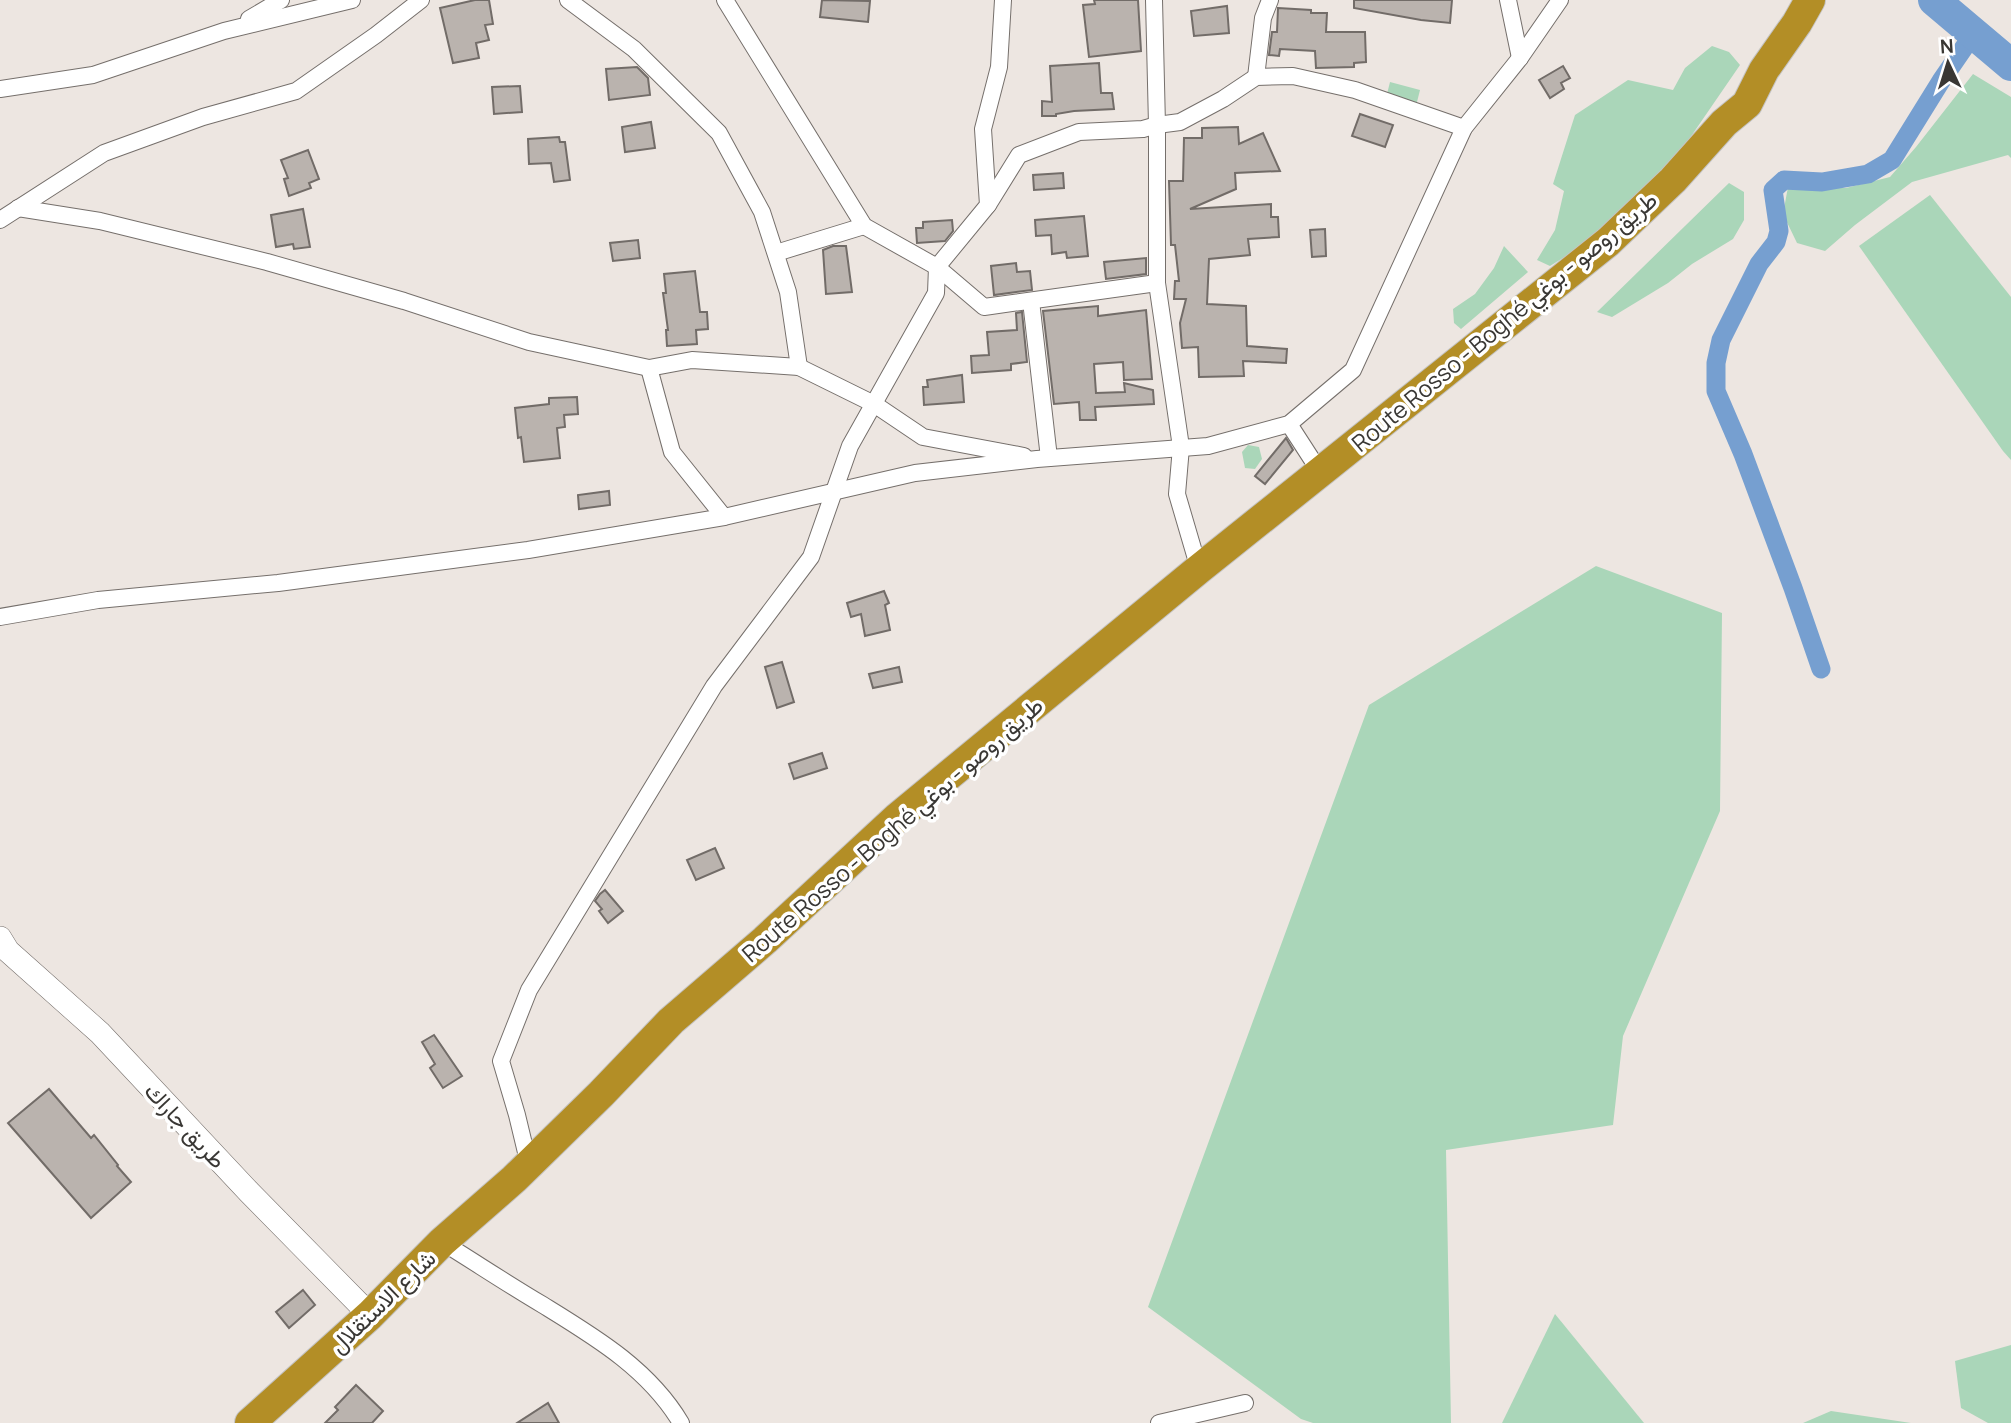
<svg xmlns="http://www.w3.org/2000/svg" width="2011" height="1423" font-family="Manrope,Vazirmatn,sans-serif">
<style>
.green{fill:#aad6b9}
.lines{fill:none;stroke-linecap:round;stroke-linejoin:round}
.canal{stroke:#769fd0;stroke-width:19}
.river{stroke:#769fd0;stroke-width:32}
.building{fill:#bab3ae;stroke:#726c68;stroke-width:2}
.street-casing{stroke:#756f6b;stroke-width:18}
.secondary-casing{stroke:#756f6b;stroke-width:24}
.highway-casing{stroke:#c4c3c2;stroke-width:32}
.street{stroke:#fff;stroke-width:16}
.secondary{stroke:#fff;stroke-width:23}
.highway{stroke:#b38e26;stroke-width:30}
.labels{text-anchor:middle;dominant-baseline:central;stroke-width:7;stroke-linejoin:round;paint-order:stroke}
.street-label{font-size:23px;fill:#393734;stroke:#fff}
</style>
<rect width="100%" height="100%" fill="#ede6e1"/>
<g class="green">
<polygon points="1712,46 1729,52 1740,65 1683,148 1608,230 1550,266 1537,260 1555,230 1564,191 1553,184 1575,115 1628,80 1673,90 1685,68"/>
<polygon points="1973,74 2011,97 2011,158 2008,155 1912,182 1855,225 1825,251 1797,243 1783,214 1788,187 1846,188 1890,177 1916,147"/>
<polygon points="1390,82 1420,90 1416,106 1386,98"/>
<polygon points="1729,183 1744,192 1744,220 1733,239 1692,264 1668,283 1612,317 1597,312"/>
<polygon points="1930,195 2011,297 2011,460 2003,451 1859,246"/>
<polygon points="1504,246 1528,272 1461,329 1454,323 1453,309 1475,294 1494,268"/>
<polygon points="1248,445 1259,447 1262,459 1255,469 1245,468 1242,452"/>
<polygon points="1596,566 1722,613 1720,811 1623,1036 1613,1125 1446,1150 1451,1423 1313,1423 1301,1419 1148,1307 1369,705"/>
<polygon points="1555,1314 1644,1423 1502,1423"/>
<polygon points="2011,1345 2011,1423 1988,1423 1961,1408 1955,1361"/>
<polygon points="1831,1411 1911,1423 1803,1423"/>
</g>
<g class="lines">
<polyline class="canal" points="1821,669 1793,588 1743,454 1716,391 1716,363 1721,340 1759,264 1776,242 1779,231 1773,190 1784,180 1822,182 1868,174 1892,160 1941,81 1974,33"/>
<polyline class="river" points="1934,0 2011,65"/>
</g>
<g class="building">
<polygon points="475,0 489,0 493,24 485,25 489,40 476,43 479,58 453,63 440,8"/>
<polygon points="822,0 870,1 868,22 820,17"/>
<polygon points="1094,0 1138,0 1141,51 1089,57 1083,5 1095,4"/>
<polygon points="1354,0 1452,0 1450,23 1421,20 1354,8"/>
<polygon points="1227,6 1229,33 1194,36 1191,11"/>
<polygon points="1278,8 1311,10 1311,13 1327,13 1326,32 1365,32 1366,62 1354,63 1354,67 1316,68 1315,51 1280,49 1279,56 1269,55 1272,32 1277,32"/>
<polygon points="1099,63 1101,93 1112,93 1114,109 1074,111 1056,114 1056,116 1042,116 1042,101 1052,102 1050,66"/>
<polygon points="1563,66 1570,78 1561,83 1564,89 1550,98 1539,80"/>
<polygon points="637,67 648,78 650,95 609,100 606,69"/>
<polygon points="520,86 522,112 494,114 492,87"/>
<polygon points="1360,114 1393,125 1385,147 1352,136"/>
<polygon points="651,122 655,148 625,152 622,127"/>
<polygon points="1238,127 1239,144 1263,133 1280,171 1235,173 1236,189 1190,209 1271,204 1271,217 1278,217 1279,237 1248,239 1250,255 1209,259 1207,304 1246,306 1247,346 1287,349 1286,363 1243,361 1244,376 1199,377 1198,347 1182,348 1180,323 1186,299 1174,299 1175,281 1179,281 1175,245 1171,245 1169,181 1183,181 1184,138 1202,138 1202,128"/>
<polygon points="559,137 560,142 565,142 570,180 554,182 551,163 529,164 528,139"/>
<polygon points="308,150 319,179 309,183 311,188 289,196 284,179 288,178 281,160"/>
<polygon points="1063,173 1064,188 1034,190 1033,175"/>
<polygon points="303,209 310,247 294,249 293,244 276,247 271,215"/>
<polygon points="1084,216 1088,256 1067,258 1066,252 1052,254 1051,235 1036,236 1035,220"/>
<polygon points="952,220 953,231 945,241 917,243 916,228 923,228 923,222"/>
<polygon points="1325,229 1326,256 1312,257 1310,230"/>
<polygon points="638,240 640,258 613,261 610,243"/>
<polygon points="833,246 846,246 852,292 826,294 823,250"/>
<polygon points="1146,258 1146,274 1106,279 1104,262"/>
<polygon points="1016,263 1017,272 1030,271 1032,290 994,295 991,266"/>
<polygon points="695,271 700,312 707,312 708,329 696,330 697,344 667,346 666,330 668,330 663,293 666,293 664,274"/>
<polygon points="1098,306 1098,316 1146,310 1152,379 1124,380 1123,362 1094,364 1096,393 1125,392 1124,383 1153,390 1154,404 1095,407 1096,420 1080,420 1079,402 1054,404 1043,311"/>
<polygon points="1022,312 1027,362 1011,364 1011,370 972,373 971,356 989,355 987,332 1017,330 1016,313"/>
<polygon points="962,375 964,402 924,405 923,387 928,387 927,380"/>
<polygon points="577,397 578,414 564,415 565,427 557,428 560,458 524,462 521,437 518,438 515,408 549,404 549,398"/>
<polygon points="1286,438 1293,450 1265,484 1255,476"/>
<polygon points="609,491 610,505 579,509 578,495"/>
<polygon points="884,591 889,603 885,605 890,630 865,636 861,614 851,617 847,603"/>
<polygon points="782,662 794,702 777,708 765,667"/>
<polygon points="899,667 902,682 873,688 869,674"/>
<polygon points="822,753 827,768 794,779 789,764"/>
<polygon points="715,848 724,868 696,880 687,860"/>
<polygon points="605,890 623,911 608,923 599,911 602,909 595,901 600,894"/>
<polygon points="434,1035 462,1076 443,1088 430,1068 435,1064 422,1042"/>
<polygon points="49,1089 91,1138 94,1135 118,1165 117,1166 131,1182 91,1218 8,1123"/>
<polygon points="303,1290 315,1305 289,1328 276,1312"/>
<polygon points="356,1385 383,1411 372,1423 325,1423 338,1410 335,1407"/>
<polygon points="548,1403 559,1423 517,1423"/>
</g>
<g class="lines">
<g class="street-casing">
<g id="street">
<polyline points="568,0 634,49 719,133 762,212 788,292 799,367"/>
<polyline points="725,0 864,226 937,267 984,307 1157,283"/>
<polyline points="1154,0 1157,125 1157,283 1181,447 1177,494 1199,569"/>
<polyline points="1508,0 1520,58"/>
<polyline points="249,19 281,0"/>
<polyline points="1256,77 1263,18 1270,0"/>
<polyline points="0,89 93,75 224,31 352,0"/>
<polyline points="988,205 1019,155 1079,132 1143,129 1157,125 1180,122 1223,99 1256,77 1293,76 1355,90 1464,128"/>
<polyline points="18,208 100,221 267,262 404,301 529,342 649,368 692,360 799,367 874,404 923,437 1024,456"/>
<polyline points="0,220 104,153 203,117 296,91 376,35 421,0"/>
<polyline points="776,253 864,226"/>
<polyline points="1031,301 1049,458"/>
<polyline points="649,368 672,452 724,517"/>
<polyline points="1289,424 1320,472"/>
<polyline points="0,617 98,600 278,583 528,550 724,517 915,473 1037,459 1208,446 1289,424 1353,370 1464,128 1520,58 1560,0"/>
<polyline points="529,1165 517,1115 501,1061 529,990 714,686 811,557 850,446 936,293 937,267 988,205 983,129 999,67 1003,0"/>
<path d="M442,1242C476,1263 509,1285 543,1305C595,1337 649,1369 681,1423"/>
<polyline points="1159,1423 1245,1403"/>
</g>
</g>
<g class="secondary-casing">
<polyline id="secondary" points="0,938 8,951 100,1033 248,1191 370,1315"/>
</g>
<g class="highway-casing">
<polyline id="highway" points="250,1423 370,1315 442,1242 514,1179 601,1094 671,1021 765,940 898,817 1199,569 1608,242 1673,180 1724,123 1747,104 1764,70 1797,23 1810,0"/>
</g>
<use href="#street" class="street"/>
<use href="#secondary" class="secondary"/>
<use href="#highway" class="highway"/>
</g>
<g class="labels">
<g class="street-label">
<text transform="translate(1504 321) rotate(-40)">Route Rosso - Boghé طريق روصو - بوغي</text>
<text transform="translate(892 829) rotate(-41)">Route Rosso - Boghé طريق روصو - بوغي</text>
<text transform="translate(186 1125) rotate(47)">طريق جاراك</text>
<text transform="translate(382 1301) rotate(-44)">شارع الاستقلال</text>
</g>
</g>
<g transform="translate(1948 63) rotate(356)" stroke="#ffffff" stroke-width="5" paint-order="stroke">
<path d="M0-5L12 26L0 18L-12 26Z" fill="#393734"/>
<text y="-10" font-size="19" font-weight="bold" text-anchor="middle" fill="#393734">N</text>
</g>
</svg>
